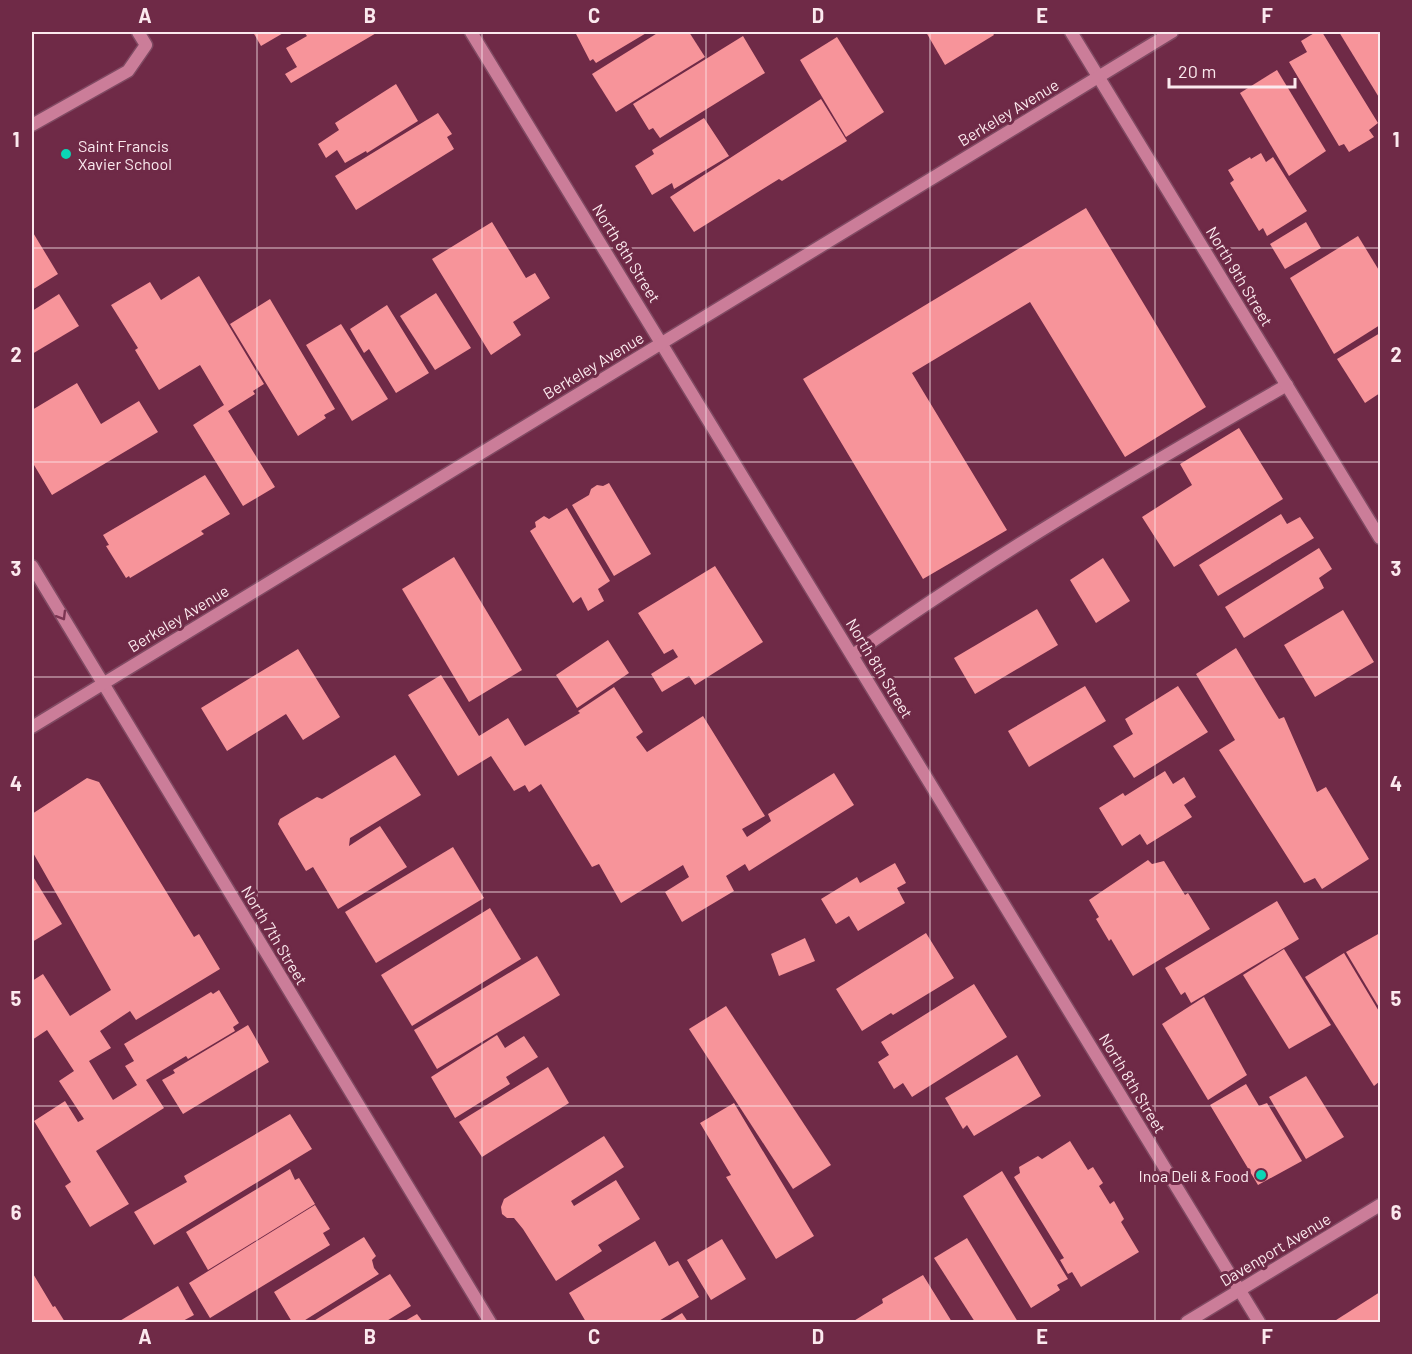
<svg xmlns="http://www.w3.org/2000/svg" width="1412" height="1354" font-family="Barlow,sans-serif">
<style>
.building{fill:#f7949a}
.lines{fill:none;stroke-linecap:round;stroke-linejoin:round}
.lane-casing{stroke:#804a63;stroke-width:15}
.street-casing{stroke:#804a63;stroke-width:15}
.lane{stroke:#cb7d99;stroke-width:12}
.street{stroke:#cb7d99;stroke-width:12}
.oneway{stroke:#7d3653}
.grid{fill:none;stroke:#fbe9ee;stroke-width:1.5;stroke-opacity:0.55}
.poi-dot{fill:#0bd5b5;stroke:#6f2a47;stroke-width:2}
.labels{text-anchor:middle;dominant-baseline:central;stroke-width:6;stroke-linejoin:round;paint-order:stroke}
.street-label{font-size:16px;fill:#fbe9ee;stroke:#6f2a47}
.poi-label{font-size:16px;fill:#fbe9ee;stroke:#6f2a47;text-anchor:start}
.neatline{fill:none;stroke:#fbe9ee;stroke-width:2}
.grid-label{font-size:20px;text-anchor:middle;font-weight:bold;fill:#fbe9ee}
</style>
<rect width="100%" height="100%" fill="#6f2a47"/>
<g class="building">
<polygon points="253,32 285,32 261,46"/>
<polygon points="304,32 378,32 291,83 285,74 297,67 286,48 307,36"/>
<polygon points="575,32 648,32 596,63 593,59 590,61"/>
<polygon points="659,32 689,32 705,57 616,112 592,74"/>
<polygon points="926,32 992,32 994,35 945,65"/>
<polygon points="1316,32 1322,32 1378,123 1369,130 1374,137 1349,152 1344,144 1339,146 1289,62 1307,52 1301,41"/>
<polygon points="1339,32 1380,32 1380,99"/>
<polygon points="743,36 765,73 660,138 653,128 649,130 633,104"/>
<polygon points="837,37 884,112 846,137 800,60"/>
<polygon points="1277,70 1326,151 1289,176 1240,93"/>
<polygon points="396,84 418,121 367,153 366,151 345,163 337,150 326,158 318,144 339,130 335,123"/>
<polygon points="821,99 847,141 782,181 779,179 694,232 670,197"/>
<polygon points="438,113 452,134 447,137 454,149 356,210 335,176"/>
<polygon points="704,118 729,156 674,189 672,183 652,195 635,166 654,154 652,150"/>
<polygon points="1261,153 1266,162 1273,157 1307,211 1267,236 1263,228 1259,231 1230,183 1234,180 1228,170 1250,157 1251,159"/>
<polygon points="1086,208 1206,407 1125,457 1030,302 912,373 1007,530 923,579 803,379"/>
<polygon points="492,222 526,278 535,273 550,298 513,322 521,335 491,355 432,259"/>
<polygon points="1306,222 1321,248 1285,269 1270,244"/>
<polygon points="32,231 58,274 32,290"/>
<polygon points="1358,236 1380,272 1380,325 1334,354 1290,278"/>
<polygon points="199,276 264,384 253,391 255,394 228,411 275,487 243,506 193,425 224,405 200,365 159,390 135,350 138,348 111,305 150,282 161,300"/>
<polygon points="436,293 471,348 435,370 400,316"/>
<polygon points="59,294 79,326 32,354 32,311"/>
<polygon points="270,299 335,409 324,415 326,418 298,436 230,324"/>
<polygon points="387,305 429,373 396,393 369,349 364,353 350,329"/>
<polygon points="341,324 388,399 352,421 306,345"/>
<polygon points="1380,333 1380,393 1365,403 1337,359"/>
<polygon points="77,383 101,424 139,401 158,432 52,495 34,465 32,466 32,410"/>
<polygon points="1239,428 1283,499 1174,567 1142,517 1192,485 1180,464"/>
<polygon points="205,475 230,514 201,531 204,534 130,578 129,576 126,578 106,546 109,545 103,535"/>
<polygon points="609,483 651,554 614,576 572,505 589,495 591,489 597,485 603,486"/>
<polygon points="567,508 610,581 598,589 604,601 588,611 581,597 573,603 530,531 536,527 535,522 544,516 549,519"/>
<polygon points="1281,514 1287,524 1300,517 1314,538 1218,596 1199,565"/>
<polygon points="1319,548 1332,569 1319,578 1324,588 1244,638 1225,607"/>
<polygon points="454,557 522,670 469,702 402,589"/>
<polygon points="1103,558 1130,601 1096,623 1070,580"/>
<polygon points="715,566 763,642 695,685 689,676 662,692 651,674 678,657 673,649 664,654 638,613"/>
<polygon points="1037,609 1058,645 975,694 954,658"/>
<polygon points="1343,610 1374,662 1315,697 1284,645"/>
<polygon points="608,640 629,673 577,708 556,675"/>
<polygon points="1236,648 1279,719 1284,717 1317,792 1326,787 1369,859 1322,889 1315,878 1304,883 1219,750 1235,740 1196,674"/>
<polygon points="298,649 340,717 303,740 286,714 227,751 201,708"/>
<polygon points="441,675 479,736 508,718 525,746 580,713 578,711 614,687 643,732 636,737 647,752 703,716 765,816 742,829 747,837 771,821 768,814 834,773 854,805 749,871 745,864 726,876 734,891 682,922 665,892 689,877 683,865 621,903 599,864 592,867 541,784 529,792 525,785 514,791 491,756 458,776 408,695"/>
<polygon points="1085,686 1106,721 1029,767 1008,731"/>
<polygon points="1178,686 1208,732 1134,778 1113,746 1133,734 1125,719"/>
<polygon points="395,755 421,795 350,838 349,846 380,826 407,867 338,909 313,867 306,871 278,824 280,819 317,797 322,799"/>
<polygon points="1165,771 1173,784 1184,777 1196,797 1184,805 1192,817 1147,845 1140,834 1122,846 1099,808 1123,793 1125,796"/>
<polygon points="87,778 99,782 194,937 199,934 220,969 136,1020 130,1011 100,1031 111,1048 89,1061 113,1100 137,1085 125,1066 134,1061 124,1044 211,992 213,994 219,990 239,1023 233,1027 235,1031 188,1059 186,1056 146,1080 164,1108 96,1151 129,1204 90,1227 65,1186 71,1182 34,1121 65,1101 78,1122 84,1119 59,1081 74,1071 47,1030 32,1040 32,981 43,974 70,1016 111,990 32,851 32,814"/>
<polygon points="453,847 484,898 376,963 345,912"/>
<polygon points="1148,860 1152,864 1164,861 1185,895 1188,893 1210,929 1133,976 1111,939 1109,941 1096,919 1099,917 1089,900"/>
<polygon points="895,863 906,883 897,888 905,903 858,931 849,916 836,924 821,899 857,877 860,883"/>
<polygon points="32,875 62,924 32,942"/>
<polygon points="1277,901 1299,939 1191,1003 1185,992 1181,995 1165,968"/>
<polygon points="490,908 521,959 412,1026 381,975"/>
<polygon points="926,933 954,978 893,1015 891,1013 862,1031 836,989"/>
<polygon points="1380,933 1380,1009 1346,952"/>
<polygon points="805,938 815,961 779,976 771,954"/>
<polygon points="1284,949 1331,1025 1289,1049 1243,975"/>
<polygon points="1344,953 1380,1013 1380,1081 1374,1086 1305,977"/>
<polygon points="537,956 560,995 437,1069 414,1030"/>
<polygon points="974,984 1007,1037 912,1097 903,1083 894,1089 878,1062 889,1055 881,1042"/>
<polygon points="1204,997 1247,1075 1208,1100 1162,1024"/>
<polygon points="726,1006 831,1165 793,1189 689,1029"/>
<polygon points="248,1025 269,1062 183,1114 162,1080 175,1073 173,1070"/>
<polygon points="497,1035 505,1048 524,1036 538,1057 506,1077 510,1084 455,1118 431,1077"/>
<polygon points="1017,1055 1041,1096 974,1136 967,1125 963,1129 945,1098"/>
<polygon points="548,1067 569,1103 482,1157 459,1122"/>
<polygon points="1306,1076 1344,1137 1306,1159 1269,1097"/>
<polygon points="1246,1084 1259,1106 1267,1103 1302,1161 1258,1185 1210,1105"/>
<polygon points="734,1103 814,1236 776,1259 726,1177 731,1175 700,1123"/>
<polygon points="290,1114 312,1149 154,1245 134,1212 187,1182 184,1176"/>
<polygon points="604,1136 624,1167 571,1201 574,1206 616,1180 640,1219 598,1245 602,1251 556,1281 523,1229 514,1218 507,1218 502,1214 501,1207 504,1199"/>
<polygon points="1070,1141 1088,1170 1093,1167 1103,1183 1099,1186 1110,1204 1114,1201 1124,1219 1121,1222 1139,1252 1081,1287 1072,1272 1068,1274 1060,1260 1064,1258 1014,1177 1020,1173 1019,1167 1038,1156 1042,1159"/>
<polygon points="290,1169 295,1180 299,1178 315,1204 208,1270 186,1232"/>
<polygon points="1002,1171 1068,1279 1057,1285 1060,1290 1031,1308 963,1196"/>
<polygon points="315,1205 330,1229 323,1233 330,1245 210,1318 189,1283"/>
<polygon points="364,1237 376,1256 372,1260 374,1268 379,1274 302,1322 292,1322 274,1292"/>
<polygon points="967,1238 1018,1322 975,1322 934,1258"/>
<polygon points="722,1239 746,1279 711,1300 687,1260"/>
<polygon points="655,1241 669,1266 678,1261 699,1297 657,1322 586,1322 569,1293"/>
<polygon points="32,1272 53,1307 55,1306 65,1322 32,1322"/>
<polygon points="390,1274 411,1306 385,1322 312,1322"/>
<polygon points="923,1275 952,1322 852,1322 883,1303 882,1299"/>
<polygon points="178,1286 194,1315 181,1322 118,1322"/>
<polygon points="1380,1292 1380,1322 1333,1322"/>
<polygon points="682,1313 688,1322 667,1322"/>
<polygon points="417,1314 423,1322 403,1322"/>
</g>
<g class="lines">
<g class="lane-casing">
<g id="lane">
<polyline points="32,125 128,71 146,45 138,32"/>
<path d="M853,655C992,556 1139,470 1287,385"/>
</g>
</g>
<g class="street-casing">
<g id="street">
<polyline points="471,32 1259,1322"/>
<polyline points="1071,32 1380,538"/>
<polyline points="32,566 490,1322"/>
<polyline points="32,727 1172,32"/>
<polyline points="1187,1322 1380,1205"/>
</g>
</g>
<use href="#lane" class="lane"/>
<use href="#street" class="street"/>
</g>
<defs><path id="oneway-chevron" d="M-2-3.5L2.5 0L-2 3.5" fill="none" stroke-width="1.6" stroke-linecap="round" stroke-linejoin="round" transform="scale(1.5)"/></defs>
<use class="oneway" href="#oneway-chevron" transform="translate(62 616) rotate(59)"/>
<path class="grid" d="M257,32V1322M482,32V1322M706,32V1322M930,32V1322M1155,32V1322M32,248H1380M32,462H1380M32,677H1380M32,892H1380M32,1106H1380"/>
<g class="poi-dot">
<circle cx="66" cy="154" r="6"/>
<circle cx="1261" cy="1175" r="6"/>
</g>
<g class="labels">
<g class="street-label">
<text transform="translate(1008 112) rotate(-31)">Berkeley Avenue</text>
<text transform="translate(627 253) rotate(58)">North 8th Street</text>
<text transform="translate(1240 276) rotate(59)">North 9th Street</text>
<text transform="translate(593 365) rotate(-31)">Berkeley Avenue</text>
<text transform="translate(178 618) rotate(-31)">Berkeley Avenue</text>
<text transform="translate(880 668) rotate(59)">North 8th Street</text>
<text transform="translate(275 935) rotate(59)">North 7th Street</text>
<text transform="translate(1133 1083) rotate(59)">North 8th Street</text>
<text transform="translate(1275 1249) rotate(-31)">Davenport Avenue</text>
</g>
<g class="poi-label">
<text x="78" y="145">Saint Francis<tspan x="78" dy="18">Xavier School</tspan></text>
<text x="1249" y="1175" text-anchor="end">Inoa Deli &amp; Food</text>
</g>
</g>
<rect width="1412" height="1354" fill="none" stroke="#6f2a47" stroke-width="66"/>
<path d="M1169 78v9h126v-9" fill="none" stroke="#fbe9ee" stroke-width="3"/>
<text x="1178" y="78" font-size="18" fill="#fbe9ee" stroke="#6f2a47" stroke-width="4.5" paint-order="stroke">20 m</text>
<rect x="33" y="33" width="1346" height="1288" class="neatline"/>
<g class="grid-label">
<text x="145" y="23">A</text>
<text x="370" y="23">B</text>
<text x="594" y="23">C</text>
<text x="818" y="23">D</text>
<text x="1042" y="23">E</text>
<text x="1267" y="23">F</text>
<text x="16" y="147">1</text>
<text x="1396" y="147">1</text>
<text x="16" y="362">2</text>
<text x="1396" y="362">2</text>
<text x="16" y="576">3</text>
<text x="1396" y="576">3</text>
<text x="16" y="791">4</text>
<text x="1396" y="791">4</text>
<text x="16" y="1006">5</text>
<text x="1396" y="1006">5</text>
<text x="16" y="1220">6</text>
<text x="1396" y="1220">6</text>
<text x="145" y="1344">A</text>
<text x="370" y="1344">B</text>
<text x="594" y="1344">C</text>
<text x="818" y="1344">D</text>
<text x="1042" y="1344">E</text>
<text x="1267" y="1344">F</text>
</g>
</svg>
